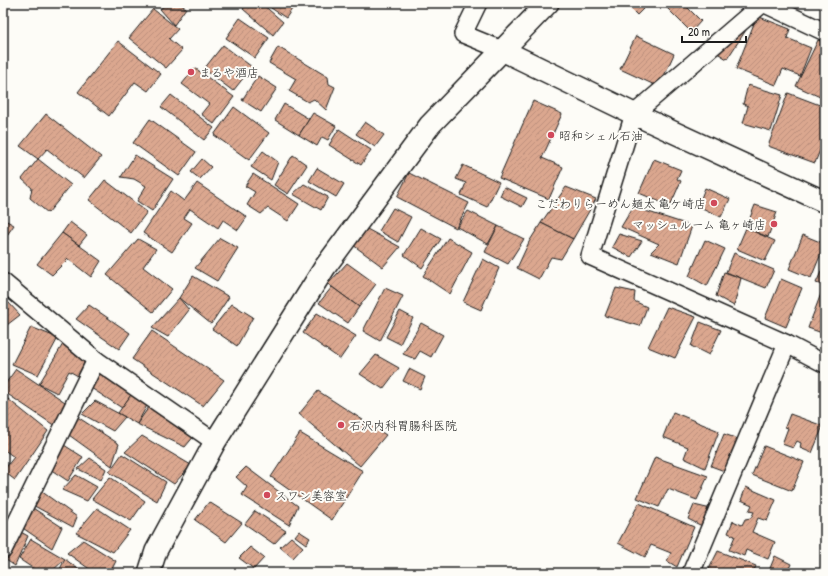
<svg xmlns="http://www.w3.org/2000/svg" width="828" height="576" font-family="'Patrick Hand','Klee One',sans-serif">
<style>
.building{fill:url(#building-hatch);stroke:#1c1c1c}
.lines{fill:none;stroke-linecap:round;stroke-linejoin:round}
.minor-casing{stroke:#1c1c1c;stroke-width:20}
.tertiary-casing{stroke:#1c1c1c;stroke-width:24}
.minor{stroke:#fdfcf7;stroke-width:17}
.tertiary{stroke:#fdfcf7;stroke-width:21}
.poi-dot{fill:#d1495b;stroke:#fdfcf7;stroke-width:1.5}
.labels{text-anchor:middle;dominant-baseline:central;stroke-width:4;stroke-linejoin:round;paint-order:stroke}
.poi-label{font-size:12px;fill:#1c1c1c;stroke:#fdfcf7;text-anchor:start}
</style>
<defs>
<pattern id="building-hatch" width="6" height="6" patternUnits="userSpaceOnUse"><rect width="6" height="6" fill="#dba78f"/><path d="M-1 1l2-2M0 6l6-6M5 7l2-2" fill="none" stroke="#bb8f7b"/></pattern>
</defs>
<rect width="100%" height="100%" fill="#fdfcf7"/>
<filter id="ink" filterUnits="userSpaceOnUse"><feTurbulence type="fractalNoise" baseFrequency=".025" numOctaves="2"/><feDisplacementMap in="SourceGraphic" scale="8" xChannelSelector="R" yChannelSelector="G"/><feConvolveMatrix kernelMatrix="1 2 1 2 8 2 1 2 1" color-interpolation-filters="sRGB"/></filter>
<g filter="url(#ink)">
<g class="building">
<polygon points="168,3 178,3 186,8 174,25 160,9"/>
<polygon points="248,3 261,3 283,22 273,35 243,9"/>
<polygon points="275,3 296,3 286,18 271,8"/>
<polygon points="625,3 649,3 637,15"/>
<polygon points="668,3 683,3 701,21 691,32 665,6"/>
<polygon points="153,9 178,29 169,39 182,50 166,68 129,38"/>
<polygon points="757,16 790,29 787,38 811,48 800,76 783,69 776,85 736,69"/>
<polygon points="240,18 269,38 255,58 226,38"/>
<polygon points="748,27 727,59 714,51"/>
<polygon points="636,36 674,54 659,87 620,69"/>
<polygon points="818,40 825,43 825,94 822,92 820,97 796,86"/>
<polygon points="118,41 161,74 148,91 135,82 109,116 78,92"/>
<polygon points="223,45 252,67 233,91 204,69"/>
<polygon points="278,47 328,77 329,84 335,87 326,110 314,99 308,102 289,91 296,79 269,63"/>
<polygon points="195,68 234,97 214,124 201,114 209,104 182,84"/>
<polygon points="258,76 277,88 261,112 242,100"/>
<polygon points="748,85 782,95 771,131 743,123 748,106 743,104"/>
<polygon points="788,93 825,107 825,137 815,163 768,146"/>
<polygon points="171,95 214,128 204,140 161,107"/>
<polygon points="533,101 562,114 542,158 563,167 549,199 499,178"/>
<polygon points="284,104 309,119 299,135 275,120"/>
<polygon points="234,107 269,133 249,160 214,135"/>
<polygon points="313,113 336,126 328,140 322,137 317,146 299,135"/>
<polygon points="46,114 101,157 84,178 47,149 38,159 20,146"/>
<polygon points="150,119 196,152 179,176 133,143"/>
<polygon points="365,122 384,135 375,147 356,134"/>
<polygon points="339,129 371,150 361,165 329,145"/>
<polygon points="263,151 278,162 271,180 251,167"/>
<polygon points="135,155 173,179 152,211 137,201 146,186 134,179 121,177"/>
<polygon points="293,155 307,165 288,194 274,185"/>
<polygon points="38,159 71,185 48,213 30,198 32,188 22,179"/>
<polygon points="202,159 211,167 200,179 191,172"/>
<polygon points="654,159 681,170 677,179 681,181 670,206 639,193"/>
<polygon points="463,165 499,182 487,207 461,195 466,183 456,179"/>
<polygon points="317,168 344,184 336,197 309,181"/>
<polygon points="409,173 469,203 456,228 397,197"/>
<polygon points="253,174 299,204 288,221 268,208 261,214 247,205 255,192 245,186"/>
<polygon points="105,180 147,212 131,233 89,200"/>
<polygon points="197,183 247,217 238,230 223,220 218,228 190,209 184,218 192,223 172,252 143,233 171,191 184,201"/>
<polygon points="304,184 328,197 321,210 293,194"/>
<polygon points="504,187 527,198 522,207 500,196"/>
<polygon points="566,187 596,199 573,239 541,223"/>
<polygon points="705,188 730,199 721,217 698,206"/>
<polygon points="755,205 777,212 768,237 746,228"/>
<polygon points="633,207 692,226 679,263 651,252 659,244 621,227"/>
<polygon points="393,208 411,217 398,242 379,231"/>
<polygon points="468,211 498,226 488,244 457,227"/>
<polygon points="3,219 14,225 5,238 3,237"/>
<polygon points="70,222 87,235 79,245 62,233"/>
<polygon points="541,223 573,239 561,259 551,257 539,279 517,268 529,242"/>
<polygon points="498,226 524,239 508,264 485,252"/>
<polygon points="421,228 441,239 422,268 404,255"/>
<polygon points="746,228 775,241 765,261 737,249"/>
<polygon points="367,229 400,247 383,267 353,245"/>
<polygon points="62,233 101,261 91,277 68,259 52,275 37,264"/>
<polygon points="619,234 642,241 631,257 612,247"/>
<polygon points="803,235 825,244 811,278 789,269"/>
<polygon points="220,238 238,248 217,281 195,268"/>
<polygon points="448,238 472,252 450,294 423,276"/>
<polygon points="138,239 156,249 143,267 172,289 153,312 107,275"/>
<polygon points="705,240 725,249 707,286 689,276"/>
<polygon points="734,253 774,270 766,288 726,272"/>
<polygon points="483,259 499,268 481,310 463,302"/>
<polygon points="347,263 376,284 359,307 328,284"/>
<polygon points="825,263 825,286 816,283"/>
<polygon points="724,272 741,278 734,306 716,296"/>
<polygon points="193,276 229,297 211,324 179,298"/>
<polygon points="781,279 802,288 786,327 765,318"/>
<polygon points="332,287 359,307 348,323 319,303"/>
<polygon points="385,288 403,296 380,341 363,331"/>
<polygon points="616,288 635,292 634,301 647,307 640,326 605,316"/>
<polygon points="822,291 825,292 825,334 808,328"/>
<polygon points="179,298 189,310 168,337 152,328"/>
<polygon points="8,302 20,315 3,328 3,306"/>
<polygon points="232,304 253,317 237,346 212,329"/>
<polygon points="89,305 130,333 119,349 76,319"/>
<polygon points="667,307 696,317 675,358 648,347"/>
<polygon points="400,311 413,318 400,344 386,337"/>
<polygon points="317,313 356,336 340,359 303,333"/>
<polygon points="700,322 721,330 709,355 691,346"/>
<polygon points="421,323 443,335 431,357 420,351 415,359 403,354"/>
<polygon points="31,327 58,338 38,375 12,364"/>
<polygon points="152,331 224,380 203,406 132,359"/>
<polygon points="63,344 87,357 78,376 69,371 57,393 39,384"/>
<polygon points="376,355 399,368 383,389 360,374"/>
<polygon points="16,369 68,404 55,426 3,391 3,387"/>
<polygon points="409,369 425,377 420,389 403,381"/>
<polygon points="102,371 133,392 122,408 91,388"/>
<polygon points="318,391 386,435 360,466 299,414"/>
<polygon points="133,392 151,398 137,424 118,413"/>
<polygon points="3,395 48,431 15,480 3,471 14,457 3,449"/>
<polygon points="95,401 125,417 113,431 82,414"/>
<polygon points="151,404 195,435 185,447 137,424"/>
<polygon points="673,412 719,431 705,468 684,458 688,447 663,437"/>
<polygon points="790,414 823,426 812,453 800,448 801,443 797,441 793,448 782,444 788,428 785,427"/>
<polygon points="76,416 119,444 112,466 62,430"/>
<polygon points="300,433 363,471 332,520 271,477"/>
<polygon points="724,434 741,440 727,472 711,466"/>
<polygon points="142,436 191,465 174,484 125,452"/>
<polygon points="64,445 83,457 68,481 50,469"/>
<polygon points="764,446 804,462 792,491 752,475"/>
<polygon points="122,454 166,482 157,501 109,472"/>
<polygon points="655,457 708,476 697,500 668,489 659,507 637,498"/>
<polygon points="90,458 106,469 101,480 78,469"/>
<polygon points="246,467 298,506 289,525 242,495 247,487 236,477"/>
<polygon points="76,475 97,487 87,501 62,490"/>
<polygon points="110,477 145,501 131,521 92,499"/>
<polygon points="34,486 77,517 73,527 27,502"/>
<polygon points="746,487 776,500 767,521 758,518 752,532 775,542 768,559 746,550 744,556 729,550 735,536 728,533 733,521 742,525 745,519 751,518 754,512 749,511 752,505 741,500"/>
<polygon points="22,501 62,527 52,548 11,520"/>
<polygon points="209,502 242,523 226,542 195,520"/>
<polygon points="639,503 694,527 677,567 667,561 671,553 651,545 645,557 618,543"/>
<polygon points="694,505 711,509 704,527 688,519"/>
<polygon points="97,508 130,530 113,552 76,533"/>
<polygon points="255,511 286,531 274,544 245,524"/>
<polygon points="4,523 28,536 15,566 3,558 3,525"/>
<polygon points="299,531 310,538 306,544 295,536"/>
<polygon points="291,537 303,547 293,558 280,547"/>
<polygon points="31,539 65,559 50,573 40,573 19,559"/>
<polygon points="83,540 116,561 110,573 95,573 67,553"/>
<polygon points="250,547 264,558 254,569 239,558"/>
<polygon points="718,551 756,566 753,573 707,573"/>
<polygon points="775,556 791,564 787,573 768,573"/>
<polygon points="65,559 83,573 58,573"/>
</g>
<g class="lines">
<g class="minor-casing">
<g id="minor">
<polyline points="478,3 463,34 502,50"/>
<polyline points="763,3 634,114 590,256 787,344 825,364"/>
<polyline points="763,3 825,32"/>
<polyline points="3,282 96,360 215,442"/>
<polyline points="3,550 96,360"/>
<polyline points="691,573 787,344"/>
</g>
</g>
<g class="tertiary-casing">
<g id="tertiary">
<polyline points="502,50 634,114 825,202"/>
<polyline points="149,573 156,551 215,442 325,267 430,125 548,3"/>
</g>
</g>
<use href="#minor" class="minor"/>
<use href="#tertiary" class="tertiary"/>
</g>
</g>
<g class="poi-dot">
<circle cx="191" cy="72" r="4"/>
<circle cx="551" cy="135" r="4"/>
<circle cx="714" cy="203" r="4"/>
<circle cx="774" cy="224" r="4"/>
<circle cx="341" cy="425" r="4"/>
<circle cx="267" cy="495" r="4"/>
</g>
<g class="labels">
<g class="poi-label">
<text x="199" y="72">まるや酒店</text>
<text x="559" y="135">昭和シェル石油</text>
<text x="706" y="203" text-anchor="end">こだわりらーめん麺太 亀ケ崎店</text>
<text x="766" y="224" text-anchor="end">マッシュルーム 亀ヶ崎店</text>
<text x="349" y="425">石沢内科胃腸科医院</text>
<text x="275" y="495">スワン美容室</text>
</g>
</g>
<rect width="828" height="576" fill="none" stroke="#fdfcf7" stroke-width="16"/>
<rect x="8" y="8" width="812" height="560" fill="none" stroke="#1c1c1c" stroke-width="1.5" filter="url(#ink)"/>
<path d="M682 36v6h64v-6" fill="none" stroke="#1c1c1c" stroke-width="2"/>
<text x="688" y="36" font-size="12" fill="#1c1c1c" stroke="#fdfcf7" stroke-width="3" paint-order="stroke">20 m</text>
</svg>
